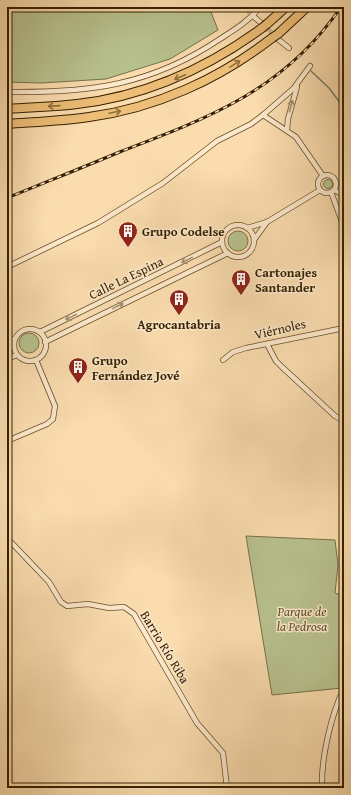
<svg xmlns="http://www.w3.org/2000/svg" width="351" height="795" font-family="'Gentium Book Plus',serif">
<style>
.green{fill:#b8c28f;stroke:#767148}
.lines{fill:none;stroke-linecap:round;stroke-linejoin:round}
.stream{stroke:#747e66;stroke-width:1.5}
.minor-tunnel{stroke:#d3b68b;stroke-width:4.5;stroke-dasharray:4.5 2;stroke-linecap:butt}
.minor-casing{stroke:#664f2c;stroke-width:6}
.motorway-casing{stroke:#352000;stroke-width:10}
.minor{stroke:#fce8ca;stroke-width:4.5}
.motorway{stroke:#edbe77;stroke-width:8}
.rail-casing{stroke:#352000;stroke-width:3}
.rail{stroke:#fce8ca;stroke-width:1.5;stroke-dasharray:4.5;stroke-linecap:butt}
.motorway-bridge-casing{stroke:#352000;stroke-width:10;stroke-linecap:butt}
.motorway-bridge{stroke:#edbe77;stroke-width:8}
.oneway{stroke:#916f3c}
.oneway2{stroke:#a28e6f}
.labels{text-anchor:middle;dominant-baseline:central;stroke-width:3;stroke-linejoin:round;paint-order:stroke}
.poi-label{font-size:13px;font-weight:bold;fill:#352000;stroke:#fce8ca;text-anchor:start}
.street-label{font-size:13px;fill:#352000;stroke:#fce8ca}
.park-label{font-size:13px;font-style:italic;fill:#5c512b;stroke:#fce8ca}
</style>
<rect width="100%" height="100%" fill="#fadcae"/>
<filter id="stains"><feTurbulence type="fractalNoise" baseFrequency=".005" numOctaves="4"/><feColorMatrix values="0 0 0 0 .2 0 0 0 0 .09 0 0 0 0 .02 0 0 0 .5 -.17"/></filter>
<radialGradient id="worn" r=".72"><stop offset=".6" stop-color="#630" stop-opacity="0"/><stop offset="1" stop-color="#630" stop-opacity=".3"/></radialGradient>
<g class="green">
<polygon points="7,7 209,7 218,30 170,59 106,79 41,83 7,82"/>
<circle cx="328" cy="184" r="4.5"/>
<circle cx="238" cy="241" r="10"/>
<circle cx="29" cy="343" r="10"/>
<polygon points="246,536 335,540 338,565 335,593 344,596 344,683 342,688 272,695"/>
</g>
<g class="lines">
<g class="stream">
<polyline points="248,7 248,13"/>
<polyline points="311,71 329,88 344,108"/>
</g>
<polyline class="minor-tunnel" points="263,25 277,37"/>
<g class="minor-casing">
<g id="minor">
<polyline points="253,16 260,22"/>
<polyline points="279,40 289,48"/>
<path d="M7,92C89,93 150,86 220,39C234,30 249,21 260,7"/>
<polyline points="263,115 296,137 323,176"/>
<polyline points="287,130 288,119 297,87"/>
<circle cx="327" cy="184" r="9"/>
<polyline points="334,190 344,195"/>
<polyline points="331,192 344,227"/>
<circle cx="238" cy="241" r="16"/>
<polyline points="247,228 267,222 320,190"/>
<polyline points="254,240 267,222"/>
<polyline points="7,267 98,223 163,183 217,141 251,124 263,115 293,89 310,66"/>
<circle cx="30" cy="345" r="16"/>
<polyline points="40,332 222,242"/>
<polyline points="45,342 228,253"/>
<polyline points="267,344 276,361 282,367 335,416 344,421"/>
<polyline points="7,345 14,339"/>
<polyline points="7,359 17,355"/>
<polyline points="223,360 233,352 246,348 344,328"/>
<polyline points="7,441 47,424 53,419 55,406 36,360"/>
<polyline points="7,538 49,582 61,602 67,606 88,604 109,608 124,607 134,614 197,723 223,753 227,788"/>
<path d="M322,788C321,758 331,715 344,688"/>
</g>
</g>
<g class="motorway-casing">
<g id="motorway">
<polyline points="267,24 286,7"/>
<polyline points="278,34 307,7"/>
<path d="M7,109C30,107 54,107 77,104C146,96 206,69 262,28"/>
<path d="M7,124C34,122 62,121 89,117C156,108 219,79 272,38"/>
</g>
</g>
<use href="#minor" class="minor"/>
<use href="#motorway" class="motorway"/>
<g class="rail-casing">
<path id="rail" d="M7,198C46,182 84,167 122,151C211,117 285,89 341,7"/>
</g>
<use href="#rail" class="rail"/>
<g class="motorway-bridge-casing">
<g id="motorway-bridge">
<polyline points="262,28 267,24"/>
<polyline points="272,38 278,34"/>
</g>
</g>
<use href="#motorway-bridge" class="motorway-bridge"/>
</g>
<defs><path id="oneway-shaft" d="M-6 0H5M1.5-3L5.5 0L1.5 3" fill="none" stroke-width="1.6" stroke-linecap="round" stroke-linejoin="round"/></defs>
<g class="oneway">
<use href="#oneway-shaft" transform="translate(235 64) rotate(-32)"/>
<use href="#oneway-shaft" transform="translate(180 77) rotate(157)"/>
<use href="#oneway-shaft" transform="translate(54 106) rotate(176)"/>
<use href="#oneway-shaft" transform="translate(115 112) rotate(-12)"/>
</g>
<g class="oneway2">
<use href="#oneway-shaft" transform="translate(291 106) rotate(-74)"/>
<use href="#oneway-shaft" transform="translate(187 260) rotate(154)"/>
<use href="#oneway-shaft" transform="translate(118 306) rotate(-26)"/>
<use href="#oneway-shaft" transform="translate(71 317) rotate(154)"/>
</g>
<defs>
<g id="building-pin" transform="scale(1)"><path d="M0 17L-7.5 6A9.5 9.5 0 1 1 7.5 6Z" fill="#8f2418" stroke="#fce8ca"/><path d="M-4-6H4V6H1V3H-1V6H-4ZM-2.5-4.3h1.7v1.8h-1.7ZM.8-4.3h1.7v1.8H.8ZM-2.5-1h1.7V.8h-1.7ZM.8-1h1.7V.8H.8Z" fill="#fff"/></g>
</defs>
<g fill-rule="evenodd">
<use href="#building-pin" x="128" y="231"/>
<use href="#building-pin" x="241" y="279"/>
<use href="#building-pin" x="179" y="299"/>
<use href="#building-pin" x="78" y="367"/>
</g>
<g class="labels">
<g class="poi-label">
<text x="142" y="231">Grupo Codelse</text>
<text x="255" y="272">Cartonajes<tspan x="255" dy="15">Santander</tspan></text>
<text x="179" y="324" text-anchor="middle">Agrocantabria</text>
<text x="92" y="360">Grupo<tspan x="92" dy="15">Fernández Jové</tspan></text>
</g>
<g class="street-label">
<text transform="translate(126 278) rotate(-26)">Calle La Espina</text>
<text transform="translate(280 329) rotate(-13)">Viérnoles</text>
<text transform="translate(165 647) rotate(59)">Barrio Río Riba</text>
</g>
<g class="park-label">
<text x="302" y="611">Parque de<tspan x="302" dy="15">la Pedrosa</tspan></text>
</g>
</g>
<rect width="351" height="795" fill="none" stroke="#fadcae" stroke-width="24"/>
<rect x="8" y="8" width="335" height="779" fill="none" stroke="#352000" stroke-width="2"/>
<rect x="12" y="12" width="327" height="771" fill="none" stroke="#352000"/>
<rect width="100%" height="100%" filter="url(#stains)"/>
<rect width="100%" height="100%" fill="url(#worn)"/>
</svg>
